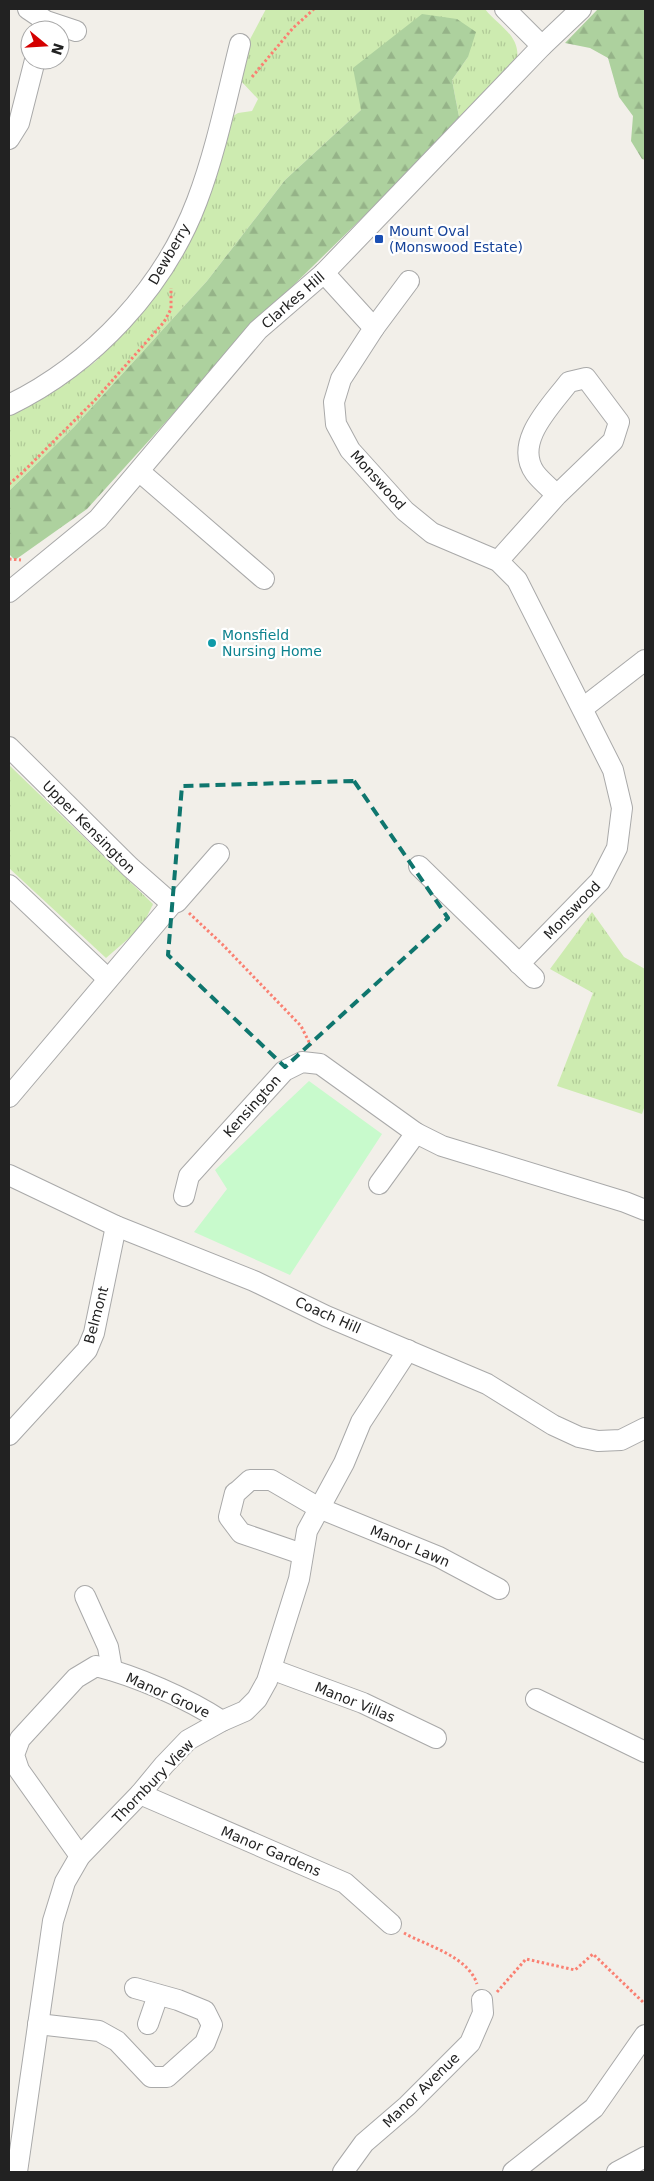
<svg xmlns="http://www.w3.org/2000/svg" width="654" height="2181" font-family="'DejaVu Sans',sans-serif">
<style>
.grass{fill:url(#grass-tufts)}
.forest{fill:url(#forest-firs)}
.park{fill:#c8facc}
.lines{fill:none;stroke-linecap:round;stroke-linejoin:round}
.minor-casing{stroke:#a9a9a9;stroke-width:22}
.path{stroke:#fa8072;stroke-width:3;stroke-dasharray:2.5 2.5;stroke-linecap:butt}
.minor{stroke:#fff;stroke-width:20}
.marked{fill:none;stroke:#0f766e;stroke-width:4;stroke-dasharray:10 6;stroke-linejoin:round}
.transit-dot{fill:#1a4fb4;stroke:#fff;stroke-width:2}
.culture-dot{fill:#0f9aa8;stroke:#fff;stroke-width:2}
.labels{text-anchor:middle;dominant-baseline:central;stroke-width:4.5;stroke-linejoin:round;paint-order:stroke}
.transit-label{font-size:14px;fill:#164399;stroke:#fff;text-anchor:start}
.street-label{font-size:14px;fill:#222;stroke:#fff}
.culture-label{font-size:14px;fill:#0d838f;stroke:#fff;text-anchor:start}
</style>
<defs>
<pattern id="grass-tufts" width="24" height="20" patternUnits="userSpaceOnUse" patternTransform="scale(1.25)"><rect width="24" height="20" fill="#cdebb0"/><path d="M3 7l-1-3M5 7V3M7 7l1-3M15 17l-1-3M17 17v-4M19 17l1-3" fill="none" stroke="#b0c997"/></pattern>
<pattern id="forest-firs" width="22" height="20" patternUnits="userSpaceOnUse" patternTransform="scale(1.25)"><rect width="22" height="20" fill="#add19e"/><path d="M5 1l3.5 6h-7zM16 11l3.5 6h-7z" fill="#95b388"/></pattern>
</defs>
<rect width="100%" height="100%" fill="#f2efe9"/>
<g class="grass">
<path d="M266,9H485C499,27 521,35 517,61L459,117L452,80L468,57L361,110L285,180L207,281L74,427L9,491V416L61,387L95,362L122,334L230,118L238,113L252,111L258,99L240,80L248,43Z"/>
<polygon points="9,765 153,904 142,927 106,958 9,868"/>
<polygon points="592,912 624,957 645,969 645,1105 642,1114 557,1086 593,993 550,969"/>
</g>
<g class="forest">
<polygon points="598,9 645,9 645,160 642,159 631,141 633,116 619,97 608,58 590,48 565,43"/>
<polygon points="422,14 457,19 476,32 468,57 452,80 459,117 415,166 259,319 87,509 15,560 9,554 9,491 74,427 207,281 285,180 361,110 353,68"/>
</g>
<polygon class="park" points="309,1081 382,1134 290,1275 194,1232 227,1189 215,1170"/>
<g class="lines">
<g class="minor-casing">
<g id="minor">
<polyline points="28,9 46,21 76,31"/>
<polyline points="505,9 542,46"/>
<polyline points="9,139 19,123 35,60"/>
<polyline points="324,273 374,328 341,379 334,402 336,424 350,450 405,511 432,533 498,561 517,580 613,770 622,808 617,848 600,881 519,964"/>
<polyline points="374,328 409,281"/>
<path d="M9,405C93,364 164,288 197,201C216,151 227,96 240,44"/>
<polyline points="140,472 264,579"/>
<path d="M498,561L557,495L613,441L619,422L586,378L569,382C551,406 513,442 535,473C541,481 550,488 557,495"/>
<polyline points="9,592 98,519 258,330 324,273 542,46 581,9"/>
<polyline points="583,708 645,660"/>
<polyline points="9,747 130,867 172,904"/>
<polyline points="419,866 534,978"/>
<polyline points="9,885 108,979"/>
<polyline points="9,1097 172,904 177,902 219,854"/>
<polyline points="9,1175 116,1226 254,1281 326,1316 487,1384 553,1425 579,1437 598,1441 621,1440 645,1428"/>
<polyline points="379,1184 416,1133"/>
<polyline points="184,1196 189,1176 284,1071 302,1062 320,1064 416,1133 442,1146 625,1202 645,1210"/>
<polyline points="9,1435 87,1350 94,1333 116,1226"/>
<polyline points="302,1554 241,1533 229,1517 235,1493 238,1491 250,1480 271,1480 319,1508 439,1557 499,1589"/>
<polyline points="85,1596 108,1647 112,1670"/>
<polyline points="271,1669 363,1703 436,1738"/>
<polyline points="536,1699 645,1752"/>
<polyline points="140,1794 345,1883 391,1924"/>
<path d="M80,1856L19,1770L14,1755L20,1739L76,1678L96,1666C136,1676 187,1698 222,1721"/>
<polyline points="38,2024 99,2031 117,2041 151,2077 167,2077 205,2043 212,2025 205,2011 178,2000 135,1988"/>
<polyline points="148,2024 158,1995"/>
<polyline points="17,2172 53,1921 65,1882 80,1856 140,1794 164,1765 188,1740 222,1721 245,1711 257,1699 267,1681 299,1579 307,1531 344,1463 361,1422 408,1350"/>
<polyline points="343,2172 364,2143 407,2106 470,2043 483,2013 482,2000"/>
<polyline points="513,2172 594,2108 645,2035"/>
<polyline points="617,2172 645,2157"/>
</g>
</g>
<g class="path">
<polyline points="252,77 293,28 314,9"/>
<polyline points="9,484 22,473 95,400 164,322 171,309 171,288"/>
<polyline points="9,559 21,560"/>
<polyline points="189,913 222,944 301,1026 311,1046"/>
<path d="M404,1933C427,1946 468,1956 477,1984"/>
<polyline points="497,1992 526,1959 575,1970 593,1954 645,2004"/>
</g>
<use href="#minor" class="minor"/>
</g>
<path class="marked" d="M354,781L448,918L285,1067L168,955L182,786Z"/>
<rect class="transit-dot" x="374" y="234" width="10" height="10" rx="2.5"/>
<circle class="culture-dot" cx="212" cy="643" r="5"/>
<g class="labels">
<g class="transit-label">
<text x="389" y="231">Mount Oval<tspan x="389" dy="16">(Monswood Estate)</tspan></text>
</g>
<g class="street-label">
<text transform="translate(169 254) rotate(-60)">Dewberry</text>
<text transform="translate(293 300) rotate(-41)">Clarkes Hill</text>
<text transform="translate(378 480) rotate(48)">Monswood</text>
<text transform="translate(89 827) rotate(45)">Upper Kensington</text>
<text transform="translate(572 910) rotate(-46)">Monswood</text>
<text transform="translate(252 1106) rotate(-48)">Kensington</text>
<text transform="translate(96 1315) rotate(-75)">Belmont</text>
<text transform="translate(328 1315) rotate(24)">Coach Hill</text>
<text transform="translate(410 1546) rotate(23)">Manor Lawn</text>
<text transform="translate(168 1695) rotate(24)">Manor Grove</text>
<text transform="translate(355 1702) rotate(22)">Manor Villas</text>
<text transform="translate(153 1781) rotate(-46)">Thornbury View</text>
<text transform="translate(271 1851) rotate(23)">Manor Gardens</text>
<text transform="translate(421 2090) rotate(-44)">Manor Avenue</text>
</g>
<g class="culture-label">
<text x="222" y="635">Monsfield<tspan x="222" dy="16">Nursing Home</tspan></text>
</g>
</g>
<rect width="654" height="2181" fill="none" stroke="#222222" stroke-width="20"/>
<g transform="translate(45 45) rotate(108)"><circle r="24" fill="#ffffff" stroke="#a7a7a7"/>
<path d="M0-4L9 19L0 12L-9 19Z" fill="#d40000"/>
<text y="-8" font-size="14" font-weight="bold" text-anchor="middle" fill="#222222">N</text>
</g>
</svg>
